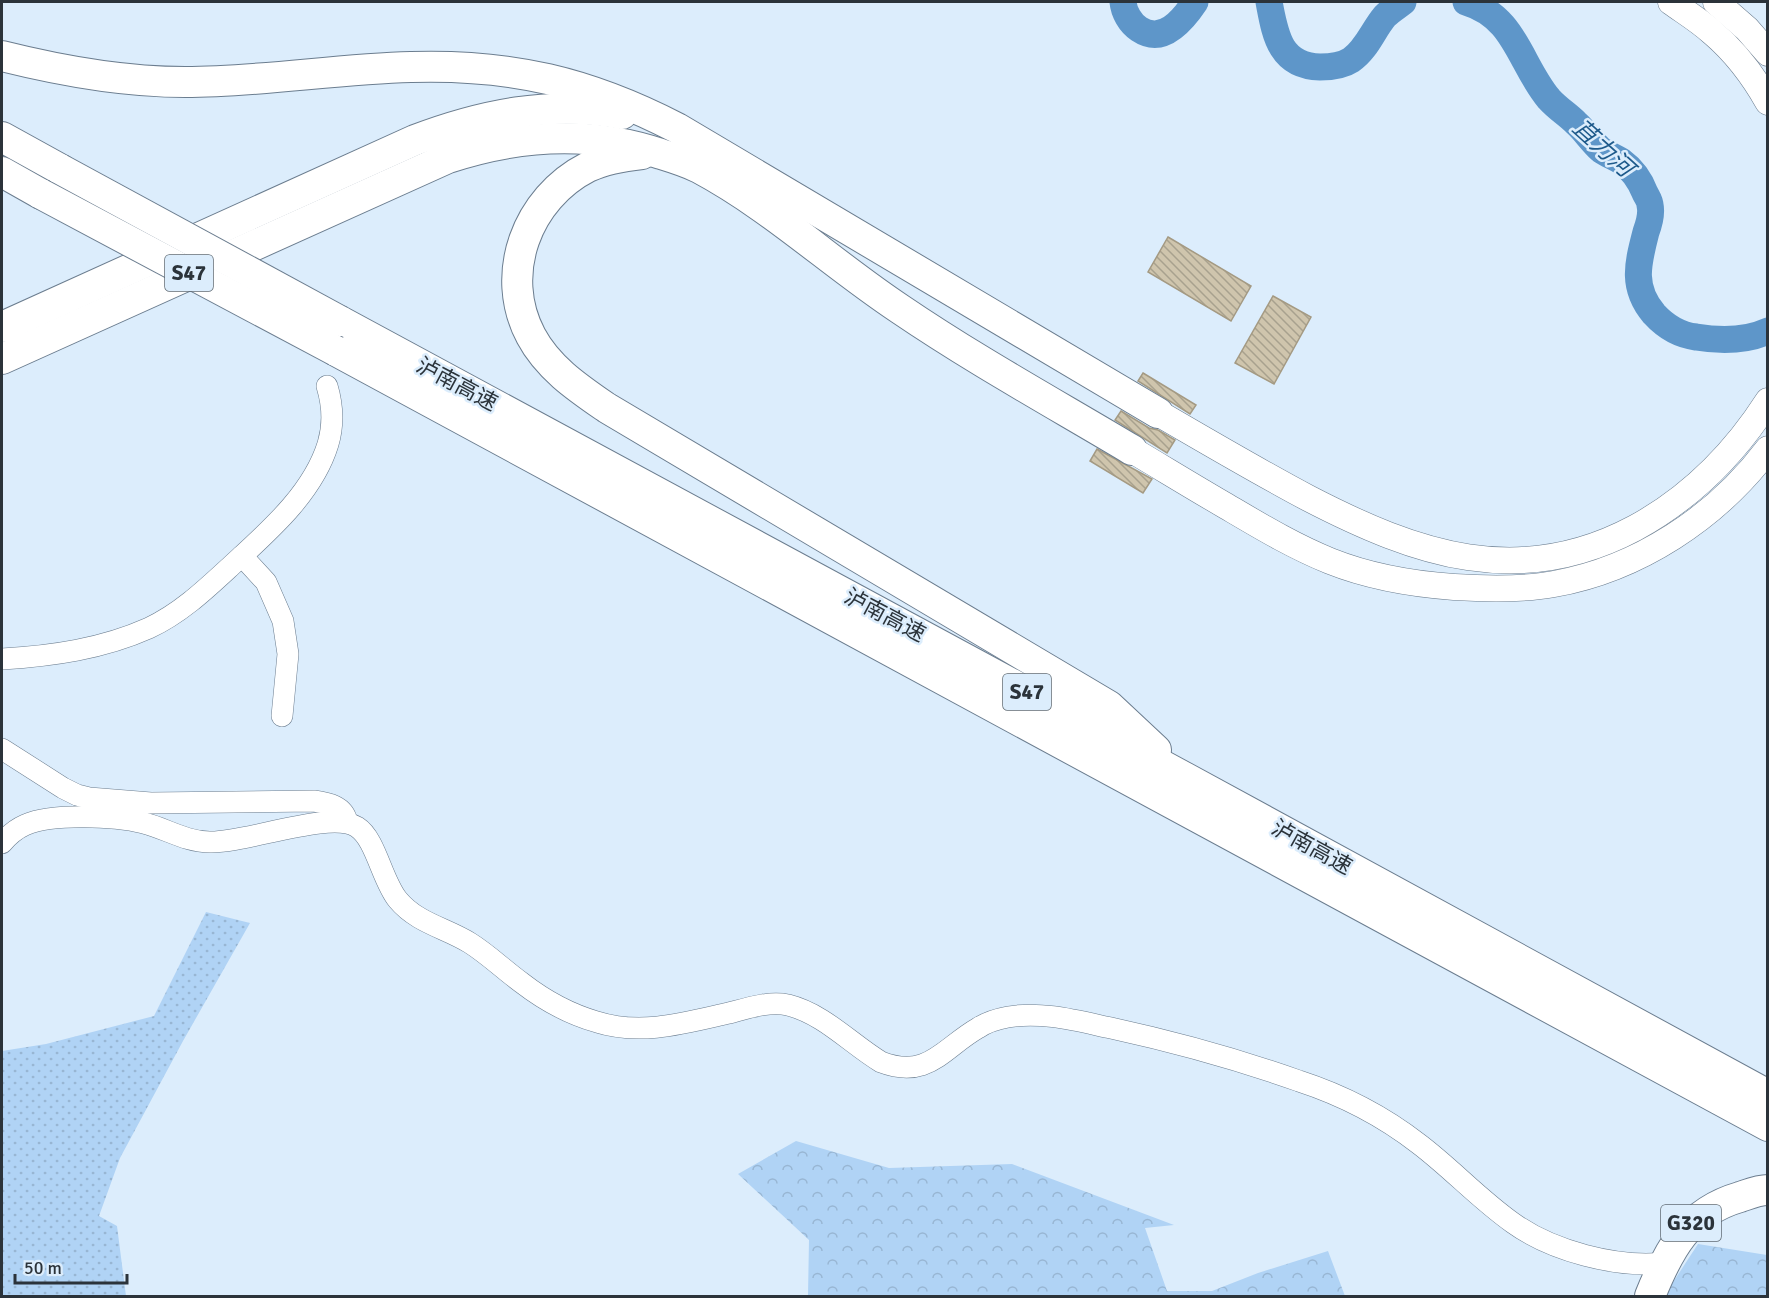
<svg xmlns="http://www.w3.org/2000/svg" width="1769" height="1298" font-family="Signika,'Noto Sans SC',sans-serif">
<style>
.grass{fill:url(#grass-dots)}
.forest{fill:url(#forest-crowns)}
.lines{fill:none;stroke-linecap:round;stroke-linejoin:round}
.river{stroke:#5e96c9;stroke-width:27}
.building{fill:url(#building-back-hatch);stroke:#a49a83;stroke-width:1.5}
.minor-casing{stroke:#6b7d8f;stroke-width:22}
.major-casing{stroke:#6b7d8f;stroke-width:27}
.highway-casing{stroke:#6b7d8f;stroke-width:32}
.minor{stroke:#fff;stroke-width:21}
.major{stroke:#fff;stroke-width:26}
.highway{stroke:#fff;stroke-width:30}
.highway-bridge-casing{stroke:#6b7d8f;stroke-width:32;stroke-linecap:butt}
.highway-bridge{stroke:#fff;stroke-width:30}
.labels{text-anchor:middle;dominant-baseline:central;stroke-width:5;stroke-linejoin:round;paint-order:stroke}
.shield{fill:#dcedfc;stroke:#606b74;stroke-width:1.5}
.shield-label{font-size:21px;font-weight:bold;fill:#2b333a}
.street-label{font-size:22px;fill:#2b333a;stroke:#dcedfc}
.water-label{font-size:24px;font-style:italic;fill:#1e5a8b;stroke:#dcedfc}
</style>
<defs>
<pattern id="grass-dots" width="8" height="8" patternUnits="userSpaceOnUse" patternTransform="scale(1.5)"><rect width="8" height="8" fill="#b0d3f5"/><path d="M2 2h.1M6 6h.1" fill="none" stroke="#98b6d3" stroke-width="1.8" stroke-linecap="round"/></pattern>
<pattern id="forest-crowns" width="20" height="18" patternUnits="userSpaceOnUse" patternTransform="scale(1.5)"><rect width="20" height="18" fill="#b0d3f5"/><path d="M2 6a3 3 0 1 1 6 0M12 15a3 3 0 1 1 6 0" fill="none" stroke="#98b6d3"/></pattern>
<pattern id="building-back-hatch" width="6" height="6" patternUnits="userSpaceOnUse" patternTransform="scale(1.5)"><rect width="6" height="6" fill="#cfc5ad"/><path d="M-1 5l2 2M0 0l6 6M5-1l2 2" fill="none" stroke="#a8a18e"/></pattern>
</defs>
<rect width="100%" height="100%" fill="#dcedfc"/>
<polygon class="grass" points="206,912 250,923 183,1041 120,1158 99,1216 117,1226 126,1296 2,1296 2,1051 46,1044 154,1016"/>
<g class="forest">
<polygon points="796,1141 889,1168 1012,1164 1174,1225 1145,1228 1167,1291 1212,1291 1258,1273 1328,1251 1345,1296 805,1296 808,1295 809,1240 738,1174"/>
<polygon points="1698,1244 1767,1255 1767,1296 1664,1296"/>
</g>
<g class="lines">
<g class="river">
<path d="M1123,2C1124,12 1130,23 1139,29C1163,45 1183,20 1195,2"/>
<path d="M1269,2C1275,33 1279,66 1320,67C1331,67 1342,66 1351,60C1367,49 1373,30 1385,16C1390,11 1398,6 1403,2"/>
<path d="M1466,2C1516,17 1519,63 1549,99C1558,109 1567,114 1576,123C1585,131 1592,142 1601,150C1607,154 1614,157 1621,161C1632,169 1640,180 1645,193C1647,197 1650,201 1650,205C1652,214 1649,224 1646,232C1638,263 1631,287 1654,314C1665,326 1680,335 1696,337C1720,341 1746,341 1768,331"/>
</g>
</g>
<g class="building">
<polygon points="1168,237 1251,286 1231,321 1148,272"/>
<polygon points="1273,296 1311,317 1274,384 1235,363"/>
<polygon points="1143,373 1196,405 1190,414 1138,381"/>
<polygon points="1121,411 1149,428 1158,430 1175,440 1167,453 1115,420"/>
<polygon points="1097,449 1152,479 1143,493 1090,461"/>
</g>
<g class="lines">
<g class="minor-casing">
<g id="minor">
<polyline points="242,556 266,582 283,621 288,654 282,716"/>
<path d="M2,659C52,656 102,649 149,628C181,613 206,589 232,565C269,531 313,493 328,444C334,424 333,406 327,386"/>
<path d="M2,749L63,788L77,795L89,798L151,803L314,801C328,803 344,806 347,822"/>
<path d="M2,843C8,836 16,829 25,825C53,813 114,816 144,823C167,829 186,842 210,842C246,843 331,810 357,827C376,839 382,881 398,900C417,923 446,928 470,943C489,955 504,970 522,983C544,1000 569,1014 597,1022C641,1036 685,1023 729,1013C748,1008 769,1001 788,1005C824,1014 851,1044 881,1062C928,1080 943,1048 978,1028C987,1022 997,1019 1008,1017C1042,1011 1078,1021 1111,1028C1175,1042 1237,1059 1299,1081C1342,1095 1383,1116 1419,1144C1452,1169 1479,1199 1513,1223C1552,1251 1616,1268 1664,1263"/>
</g>
</g>
<g class="major-casing">
<g id="major">
<path d="M1671,2C1685,12 1700,21 1713,33C1734,51 1754,77 1768,102"/>
<polyline points="1716,2 1747,29 1768,53"/>
<path d="M1158,413C1208,442 1257,471 1308,498C1416,554 1519,590 1635,528C1690,498 1734,454 1768,401"/>
<path d="M1132,450C1164,469 1195,488 1226,506C1260,526 1293,546 1330,561C1370,577 1412,584 1454,587C1487,589 1522,590 1554,584C1638,569 1716,518 1768,449"/>
</g>
</g>
<g class="highway-casing">
<g id="highway">
<path d="M2,56C62,71 123,82 185,82C261,82 335,69 411,67C511,64 588,82 677,128L1158,413"/>
<polyline points="2,137 60,169"/>
<path d="M642,154C623,156 605,159 588,167C527,198 498,274 531,336C548,368 578,388 607,408L1109,706L1156,750"/>
<polyline points="2,172 41,194"/>
<polyline points="340,321 1186,778 1768,1095"/>
<path d="M2,327L415,140C481,115 551,100 622,114"/>
<polyline points="336,351 1768,1126"/>
<path d="M2,359L448,158C518,135 590,130 661,154C674,158 687,162 699,168C772,207 832,264 900,309C975,360 1055,404 1132,450"/>
<path d="M1650,1296C1669,1249 1688,1212 1740,1197C1749,1194 1758,1190 1768,1190"/>
</g>
</g>
<use href="#minor" class="minor"/>
<use href="#major" class="major"/>
<use href="#highway" class="highway"/>
<g class="highway-bridge-casing">
<g id="highway-bridge">
<polyline points="60,169 340,321"/>
<polyline points="41,194 336,351"/>
</g>
</g>
<use href="#highway-bridge" class="highway-bridge"/>
</g>
<g class="labels">
<g class="shield">
<rect x="165" y="255" width="48" height="36" rx="4.5"/>
<rect x="1003" y="674" width="48" height="36" rx="4.5"/>
<rect x="1661" y="1205" width="60" height="36" rx="4.5"/>
</g>
<g class="shield-label">
<text x="189" y="273">S47</text>
<text x="1027" y="692">S47</text>
<text x="1691" y="1223">G320</text>
</g>
<g class="street-label">
<text transform="translate(457 384) rotate(28)">泸南高速</text>
<text transform="translate(885 615) rotate(28)">泸南高速</text>
<text transform="translate(1312 847) rotate(29)">泸南高速</text>
</g>
<g class="water-label">
<text transform="translate(1603 148) rotate(42)">苴力河</text>
</g>
</g>
<rect width="1769" height="1298" fill="none" stroke="#2b333a" stroke-width="6"/>
<path d="M15 1274v9h112v-9" fill="none" stroke="#2b333a" stroke-width="3"/>
<text x="24" y="1274" font-size="18" fill="#2b333a" stroke="#dcedfc" stroke-width="4.5" paint-order="stroke">50 m</text>
</svg>
